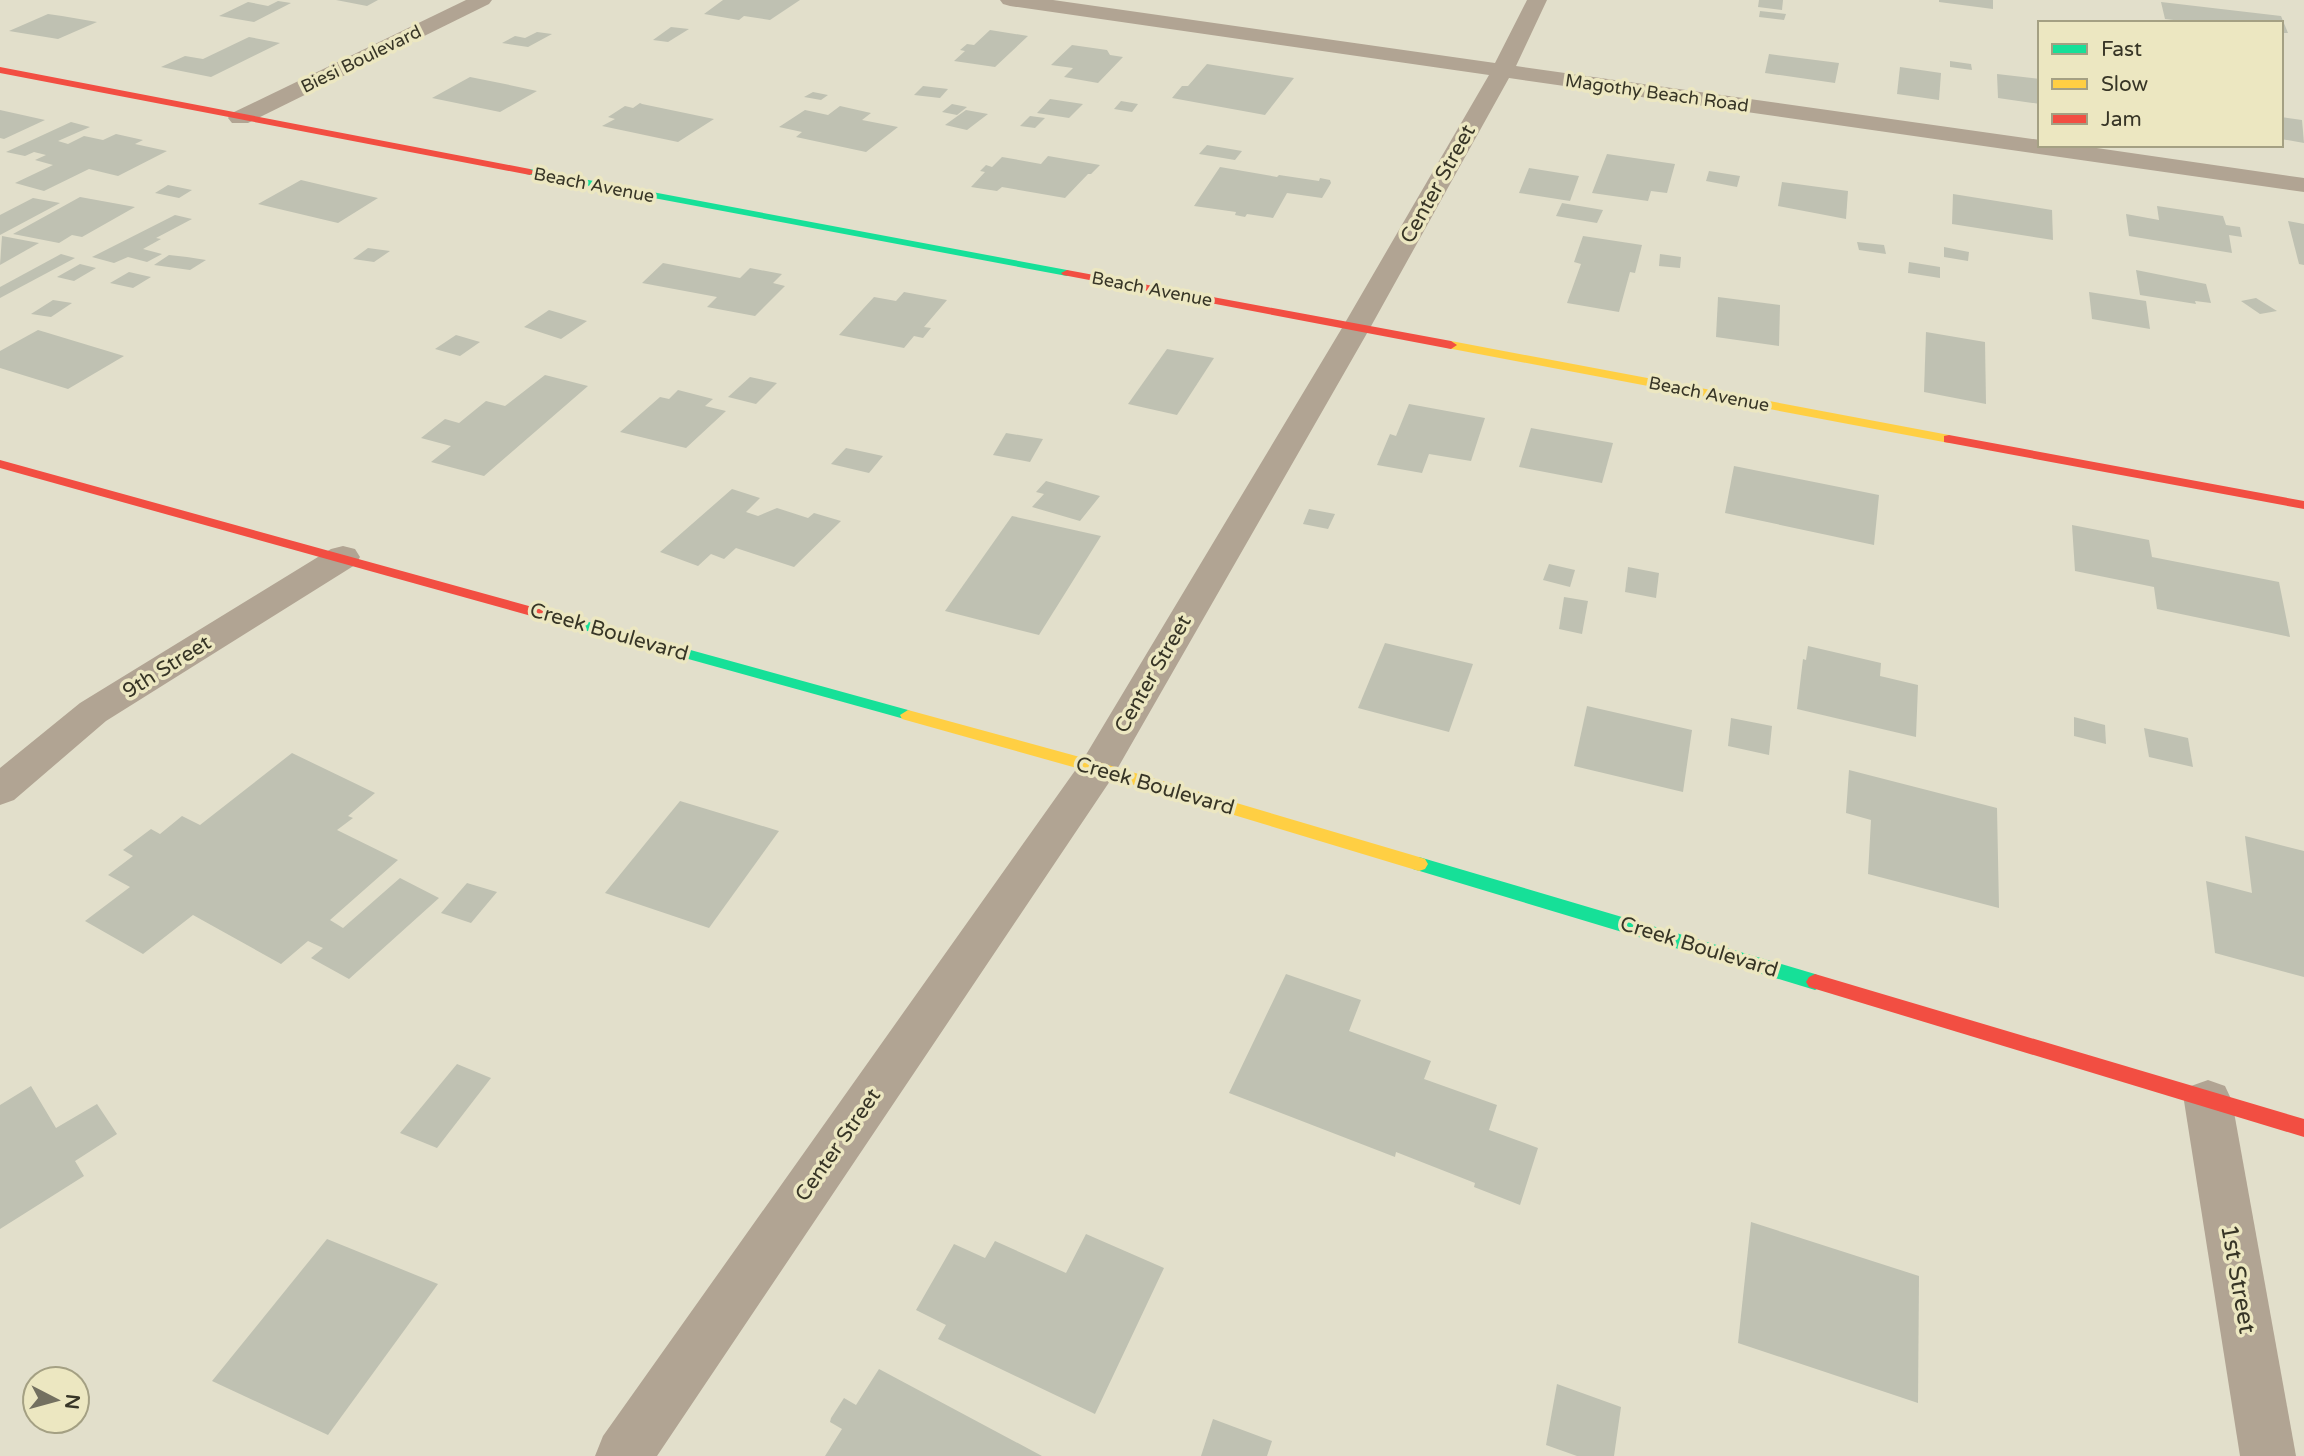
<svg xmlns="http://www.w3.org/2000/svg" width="2304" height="1456" font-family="'Varela Round',sans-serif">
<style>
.building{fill:#bfc1b2}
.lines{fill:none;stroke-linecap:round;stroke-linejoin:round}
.street{fill:#b1a493;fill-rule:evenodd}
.fast{fill:#16e098;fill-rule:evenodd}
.slow{fill:#ffcf43;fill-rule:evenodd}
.jam{fill:#f24e42;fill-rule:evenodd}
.labels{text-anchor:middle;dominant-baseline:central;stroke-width:7;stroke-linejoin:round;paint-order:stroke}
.far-street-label{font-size:18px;fill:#373526;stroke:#ece7c1}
.street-label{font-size:21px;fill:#373526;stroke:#ece7c1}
.near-street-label{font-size:24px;fill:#373526;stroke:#ece7c1}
</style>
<rect width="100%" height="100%" fill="#e2dfcb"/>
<g class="building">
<polygon points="336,0 378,0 367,6"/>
<polygon points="723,0 800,0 770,20 744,16 739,20 704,14"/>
<polygon points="1759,0 1783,0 1782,10 1758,7"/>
<polygon points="1939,0 1993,0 1993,9 1939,2"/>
<polygon points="278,1 291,3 254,22 219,16 248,2 268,6"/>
<polygon points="2161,2 2281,16 2288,33 2281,33 2281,23 2199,23 2165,19"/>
<polygon points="1760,11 1786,14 1784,20 1759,17"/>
<polygon points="48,14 62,16 97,22 58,39 9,31"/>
<polygon points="671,27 689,29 668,42 653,40"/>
<polygon points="990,30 1028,36 995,67 954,61 965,51 960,50 967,44 974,45"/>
<polygon points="537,32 552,34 528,47 502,43 515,36 525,38"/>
<polygon points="249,37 280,43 211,77 161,67 185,56 203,59"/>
<polygon points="1072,45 1107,50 1110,55 1123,57 1098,83 1064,77 1073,68 1051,65"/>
<polygon points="1769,54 1839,63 1835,83 1765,73"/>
<polygon points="1950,61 1971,64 1972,70 1950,67"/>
<polygon points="1207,64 1294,78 1265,115 1172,98 1182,86 1188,86"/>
<polygon points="1900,67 1941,73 1939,100 1897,94"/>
<polygon points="1997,74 2040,79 2040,104 1998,98"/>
<polygon points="470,77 505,84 537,91 500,112 432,98"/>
<polygon points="923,86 948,89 940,98 914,95"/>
<polygon points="813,92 828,95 821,100 804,97"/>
<polygon points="1050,99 1083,104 1069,118 1037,113"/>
<polygon points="1121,101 1138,104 1132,112 1114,109"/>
<polygon points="640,103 642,104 714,119 678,142 602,126 615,119 608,117 625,106 633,108"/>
<polygon points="952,104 967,107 957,115 942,112"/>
<polygon points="840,106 871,113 862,120 898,127 866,152 796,137 802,132 779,127 805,110 828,115"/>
<polygon points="0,110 45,120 4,139 0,138"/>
<polygon points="966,110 988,114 967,130 945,125"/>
<polygon points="1030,116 1045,118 1035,128 1020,126"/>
<polygon points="2281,117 2302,120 2304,143 2281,139"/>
<polygon points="71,122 90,127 58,141 68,144 84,136 103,140 116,134 143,140 135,144 167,151 118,176 89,169 44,191 15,183 53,165 35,160 46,155 34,152 25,156 6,152"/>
<polygon points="1207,145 1242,151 1235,160 1199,154"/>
<polygon points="1607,154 1675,164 1667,193 1651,191 1648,201 1592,193"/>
<polygon points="1048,156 1100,165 1091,174 1088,174 1065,198 1002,187 997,191 971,187 985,172 980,171 986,165 992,167 1002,157 1041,164"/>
<polygon points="1220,167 1277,177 1279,175 1319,181 1320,178 1330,180 1331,183 1322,198 1287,193 1273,218 1247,214 1245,217 1235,215 1236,212 1194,206"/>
<polygon points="1529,168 1579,176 1570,201 1519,193"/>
<polygon points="1709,171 1740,176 1737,187 1706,181"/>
<polygon points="301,180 356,193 378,198 338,223 258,204"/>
<polygon points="1782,182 1848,191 1846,219 1778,206"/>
<polygon points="168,185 192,190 179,198 155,193"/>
<polygon points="1953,194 2052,210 2053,240 1952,224"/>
<polygon points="80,197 135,207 82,237 72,235 59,243 13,234"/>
<polygon points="33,198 60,203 0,235 0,215"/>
<polygon points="1562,203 1603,210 1597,223 1556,216"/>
<polygon points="2157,206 2223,216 2226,225 2240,227 2242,237 2229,235 2232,253 2129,236 2126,214 2159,220"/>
<polygon points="175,215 192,219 156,238 161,239 143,249 162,254 147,262 128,257 114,263 92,257"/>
<polygon points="2288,221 2304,224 2304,265 2299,264"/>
<polygon points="2,236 39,243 0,265"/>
<polygon points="1583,236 1642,245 1635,273 1630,272 1619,312 1567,303 1581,264 1574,262"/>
<polygon points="1857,242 1884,245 1886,254 1859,250"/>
<polygon points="1944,247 1969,252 1968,261 1944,257"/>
<polygon points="368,248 390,251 374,262 353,259"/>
<polygon points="61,254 75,258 0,298 0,287"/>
<polygon points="1660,254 1681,257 1680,268 1659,266"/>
<polygon points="169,255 187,257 206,260 190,270 154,265"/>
<polygon points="1909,262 1940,267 1940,278 1908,273"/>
<polygon points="663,263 740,278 750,268 782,274 773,283 785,286 755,316 707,307 717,297 642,283"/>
<polygon points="80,264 96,268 74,281 57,277"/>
<polygon points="2136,270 2206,284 2211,303 2195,301 2196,304 2140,295"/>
<polygon points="129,272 151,277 133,288 110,283"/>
<polygon points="904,292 947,300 924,327 931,328 923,338 914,336 904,348 839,335 874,297 896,301"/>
<polygon points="2089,292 2146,301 2150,329 2092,319"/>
<polygon points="1718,297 1780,305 1779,346 1716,337"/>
<polygon points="2256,298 2277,311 2260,314 2241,301"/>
<polygon points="53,300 72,303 51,317 31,314"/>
<polygon points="549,310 587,321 561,339 524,327"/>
<polygon points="38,330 48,333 124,356 68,389 0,368 0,351"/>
<polygon points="1926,332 1985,342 1986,404 1924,392"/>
<polygon points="456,335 480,342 460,356 435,349"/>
<polygon points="1167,349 1214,358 1177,415 1128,404"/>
<polygon points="545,375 588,386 484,476 431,462 451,446 421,438 445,419 459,423 486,401 505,406"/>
<polygon points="750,377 777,383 756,404 728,397"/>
<polygon points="678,390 713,399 705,406 726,411 686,448 620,432 660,397 669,399"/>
<polygon points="1409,404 1485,418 1471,461 1429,454 1422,473 1377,465 1390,434 1396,436"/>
<polygon points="1531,428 1613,443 1602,483 1519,467"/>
<polygon points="1006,433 1043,439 1030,462 993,455"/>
<polygon points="846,448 883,456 869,473 831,464"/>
<polygon points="1734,466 1879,495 1874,545 1725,513"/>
<polygon points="1046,481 1100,496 1080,521 1032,507 1044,494 1036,492"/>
<polygon points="732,489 760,498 746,512 758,516 777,508 808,518 814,513 841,521 794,567 736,548 724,559 711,554 698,566 660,552"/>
<polygon points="1309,509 1335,514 1328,529 1303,524"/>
<polygon points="1012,516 1101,536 1039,635 945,611"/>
<polygon points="2072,525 2149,540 2152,557 2279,582 2290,637 2157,609 2154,587 2075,571"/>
<polygon points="1549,564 1575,570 1570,587 1543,580"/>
<polygon points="1628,567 1659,573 1656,598 1625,592"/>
<polygon points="1564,597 1588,601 1582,634 1559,629"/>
<polygon points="1385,643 1473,664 1449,732 1358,708"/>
<polygon points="1808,646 1881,663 1880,676 1918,685 1916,737 1797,709 1803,659 1806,660"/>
<polygon points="1587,706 1692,730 1683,792 1574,766"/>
<polygon points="2074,717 2105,725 2106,744 2074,736"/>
<polygon points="1731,718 1772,726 1769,755 1728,746"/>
<polygon points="2144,728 2188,738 2193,767 2149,757"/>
<polygon points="292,753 375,793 348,816 353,818 337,830 398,860 330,920 343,928 400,878 439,898 349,979 311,958 323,948 308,941 281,964 193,915 143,954 85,921 130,887 108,875 133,856 123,850 151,829 160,834 182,816 200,825"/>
<polygon points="1849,770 1997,808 1999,908 1868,874 1871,820 1846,813"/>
<polygon points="680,801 779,831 709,928 605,893"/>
<polygon points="2245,836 2304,851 2304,977 2215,953 2206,881 2252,893"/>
<polygon points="467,883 497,892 471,923 441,913"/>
<polygon points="1286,974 1361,1000 1349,1031 1431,1061 1424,1079 1497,1105 1489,1130 1538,1148 1520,1205 1474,1187 1475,1183 1396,1152 1395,1157 1229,1093"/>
<polygon points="457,1064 491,1078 437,1148 400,1133"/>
<polygon points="31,1086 56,1128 97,1104 117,1134 75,1161 84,1176 0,1229 0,1105"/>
<polygon points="1751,1222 1919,1276 1918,1403 1738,1343"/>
<polygon points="1086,1234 1164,1268 1095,1414 938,1339 946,1325 916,1310 954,1244 985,1258 995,1241 1066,1273"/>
<polygon points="327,1239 438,1284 328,1435 212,1381"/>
<polygon points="879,1369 1042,1456 825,1456 842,1429 830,1422 831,1418 844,1398 856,1405"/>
<polygon points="1557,1384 1621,1407 1614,1456 1577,1456 1546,1445"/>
<polygon points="1213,1419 1272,1441 1267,1456 1201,1456"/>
</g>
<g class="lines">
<g class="street">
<polygon points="466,0 492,0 489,4 248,123 232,123 228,118 232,113"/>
<polygon points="1000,0 1053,0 1495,63 1527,0 1547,0 1516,66 2040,140 2040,145 2076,145 2304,178 2304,192 1509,78 1370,328 1112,778 657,1456 595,1456 603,1436 1084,758 1342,328 1489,75 1010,6 1003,4"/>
<polygon points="343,546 355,549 360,557 355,565 106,721 14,800 0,805 0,768 80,703 331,549"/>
<polygon points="2208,1080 2225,1086 2232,1101 2296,1456 2240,1456 2184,1101 2191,1086"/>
</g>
<g class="fast">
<polygon points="530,169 1067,270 1073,273 1067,276 526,174 525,172"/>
<polygon points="578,619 908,710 916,715 908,720 573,627 571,624 573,621"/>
<polygon points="1419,857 1815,974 1821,977 1824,982 1821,987 1815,990 1413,869 1410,864 1413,859"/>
</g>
<g class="slow">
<polygon points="1451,341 1949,435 1955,439 1949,443 1447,348 1445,345"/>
<polygon points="908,710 1098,762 1419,857 1425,859 1428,864 1425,869 1419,871 1098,774 902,719 900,715"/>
</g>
<g class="jam">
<polygon points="0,67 530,169 535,172 530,175 0,73"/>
<polygon points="1067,270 1451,341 1457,345 1451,349 1063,275 1061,273"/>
<polygon points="1949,435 2304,501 2304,509 1944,442 1944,436"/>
<polygon points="0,460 583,621 585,624 578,629 0,468"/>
<polygon points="1815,974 2304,1119 2304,1137 1809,987 1806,982 1809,977"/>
</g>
</g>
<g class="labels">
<g class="far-street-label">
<text transform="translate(361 59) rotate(-26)">Biesi Boulevard</text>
<text transform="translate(1657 93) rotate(8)">Magothy Beach Road</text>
<text transform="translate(594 185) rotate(11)">Beach Avenue</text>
<text transform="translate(1152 289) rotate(11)">Beach Avenue</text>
<text transform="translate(1709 394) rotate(11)">Beach Avenue</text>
</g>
<g class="street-label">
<text transform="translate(1438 184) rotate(-61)">Center Street</text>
<text transform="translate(609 632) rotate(16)">Creek Boulevard</text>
<text transform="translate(167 667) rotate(-32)">9th Street</text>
<text transform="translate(1153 674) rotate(-60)">Center Street</text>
<text transform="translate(1155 786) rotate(16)">Creek Boulevard</text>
<text transform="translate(1699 947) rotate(17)">Creek Boulevard</text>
<text transform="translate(838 1145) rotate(-55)">Center Street</text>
</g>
<g class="near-street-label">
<text transform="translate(2238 1279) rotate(80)">1st Street</text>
</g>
</g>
<rect x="2038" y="21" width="245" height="126" fill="#ece7c1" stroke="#a4a083" stroke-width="2"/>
<rect x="2052" y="44" width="35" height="10" fill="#16e098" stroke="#a4a083" stroke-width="2"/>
<text x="2101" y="56" font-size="21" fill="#373526">Fast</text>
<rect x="2052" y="79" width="35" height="10" fill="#ffcf43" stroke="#a4a083" stroke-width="2"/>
<text x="2101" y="91" font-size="21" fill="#373526">Slow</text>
<rect x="2052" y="114" width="35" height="10" fill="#f24e42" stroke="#a4a083" stroke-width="2"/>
<text x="2101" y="126" font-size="21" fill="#373526">Jam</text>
<g transform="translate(56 1400) rotate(96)"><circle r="33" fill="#ece7c1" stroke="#a4a083" stroke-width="2"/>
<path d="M0-5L12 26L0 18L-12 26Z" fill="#737060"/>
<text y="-10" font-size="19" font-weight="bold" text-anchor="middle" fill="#373526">N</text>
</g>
</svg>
